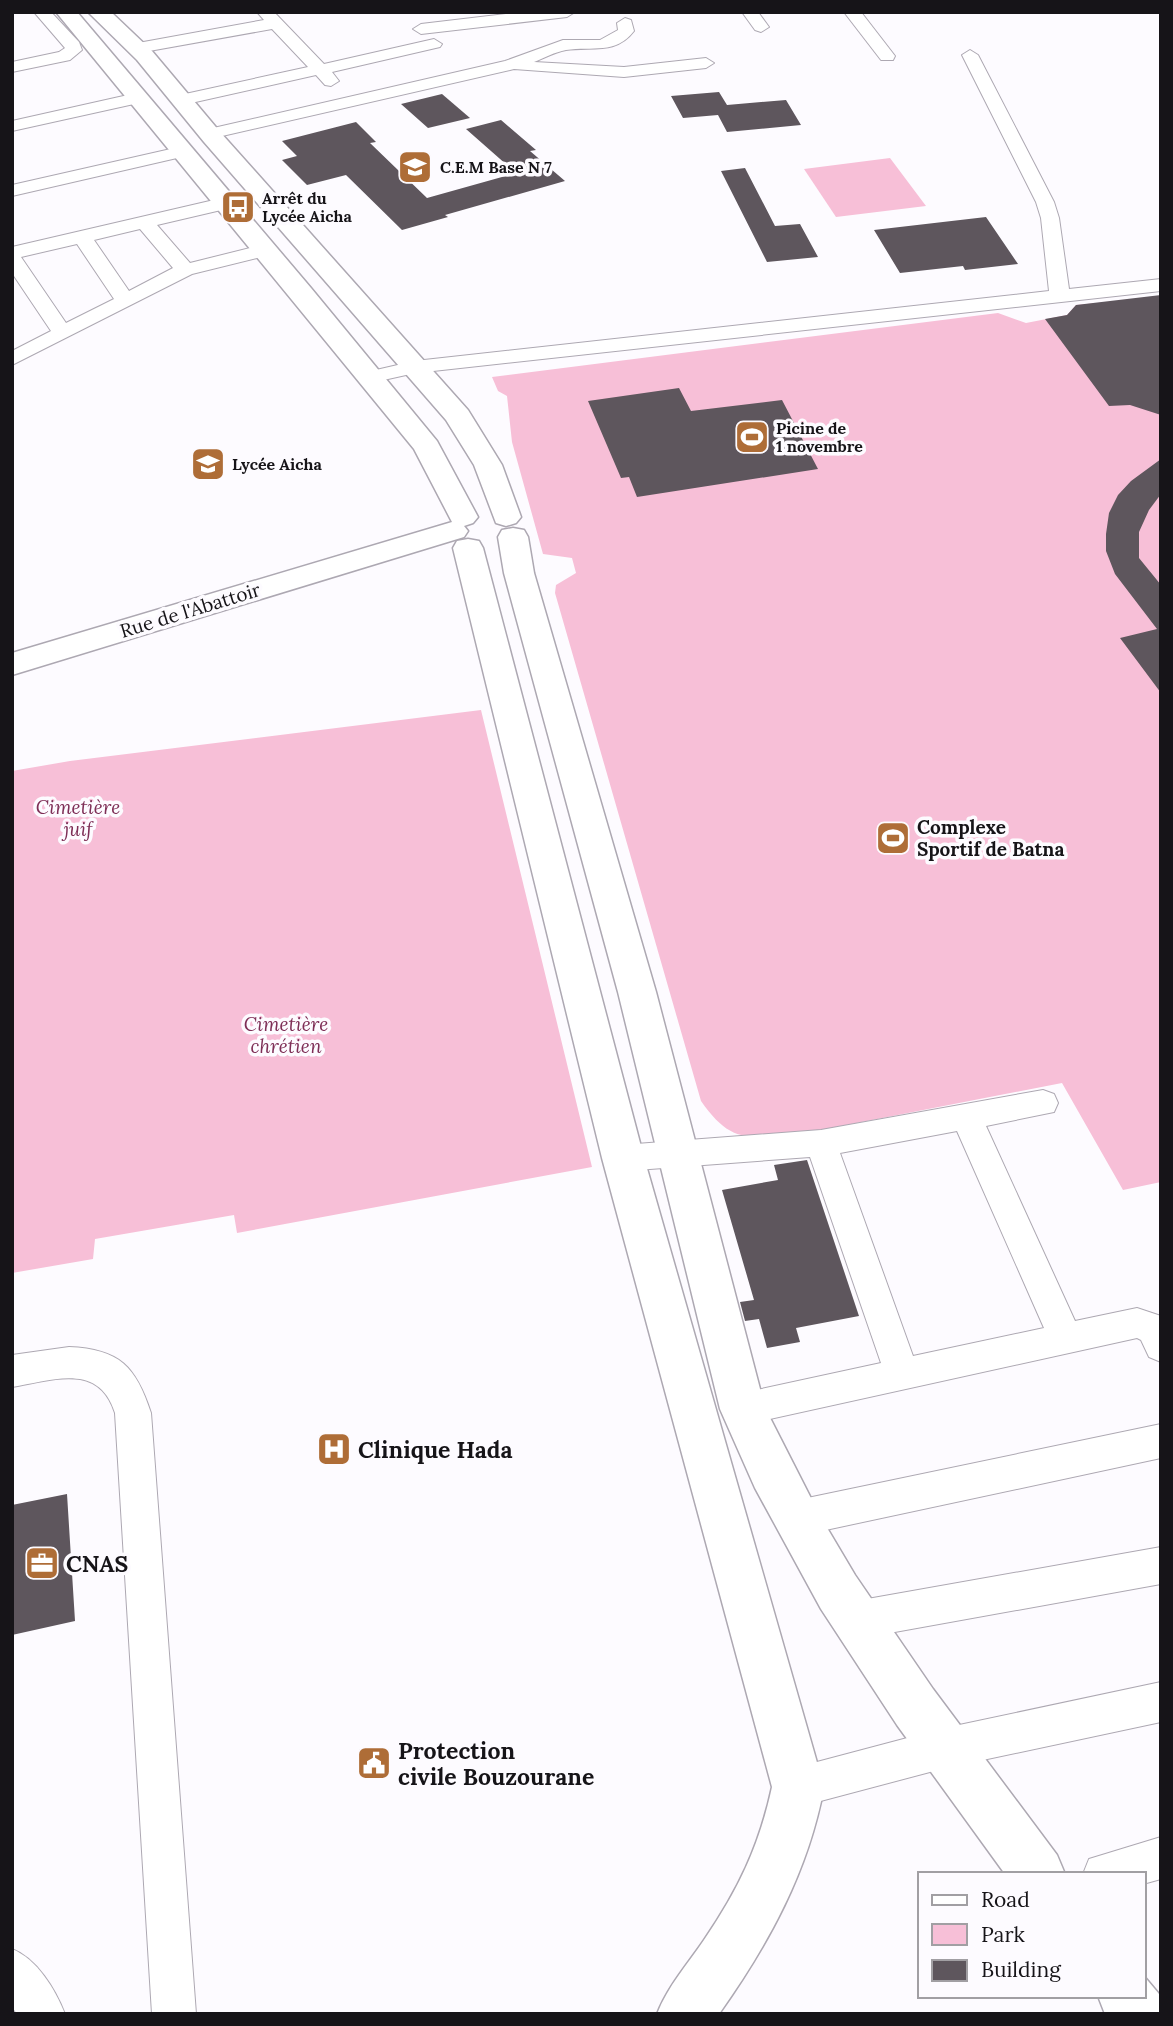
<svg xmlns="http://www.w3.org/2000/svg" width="1173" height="2026" font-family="Lora,serif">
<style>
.green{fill:#f7bfd7}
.building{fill:#5e565d}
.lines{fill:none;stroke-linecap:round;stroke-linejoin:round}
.street-casing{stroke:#ada8b2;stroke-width:2}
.secondary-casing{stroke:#ada8b2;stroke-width:3}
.street{fill:#fff;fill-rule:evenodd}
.secondary{fill:#fff;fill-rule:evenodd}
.labels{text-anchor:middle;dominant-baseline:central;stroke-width:7;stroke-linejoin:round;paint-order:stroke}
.far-poi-label{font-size:16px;font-weight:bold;fill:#161418;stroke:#fdfbff;text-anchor:start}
.street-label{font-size:19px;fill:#161418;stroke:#fdfbff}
.park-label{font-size:19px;font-style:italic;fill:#7e2e56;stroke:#fdfbff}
.poi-label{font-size:19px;font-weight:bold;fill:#161418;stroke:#fdfbff;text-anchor:start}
.near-poi-label{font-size:23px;font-weight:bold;fill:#161418;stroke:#fdfbff;text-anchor:start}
</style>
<rect width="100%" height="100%" fill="#fdfbff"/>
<g class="green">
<polygon points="890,158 926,206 836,217 804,169"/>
<path d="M1161,297V1182L1123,1190L1062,1083L785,1137C742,1139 727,1138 701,1101L555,593L556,585L576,573L572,558L543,554L512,442L507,396L498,391L492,377L998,313L1026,323L1067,315L1076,305Z"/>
<polygon points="481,710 592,1167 237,1233 234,1215 95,1239 93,1259 12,1273 12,771 70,761"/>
</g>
<g class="building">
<polygon points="719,92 727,105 786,100 801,125 727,132 718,115 683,118 671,96"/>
<polygon points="442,94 470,118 428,128 401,104"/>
<polygon points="501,120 536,150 530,151 565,181 445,215 448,217 402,230 346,175 307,185 282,160 297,156 282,141 356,122 376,142 370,143 427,198 516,173 466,129"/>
<polygon points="745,168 775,226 800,224 818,257 767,262 721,171"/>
<polygon points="986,217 1018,264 965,270 963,266 900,273 874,230"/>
<polygon points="1161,295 1161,415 1130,405 1109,406 1045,319 1067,315 1076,305"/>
<polygon points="679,388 691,411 782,400 818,469 637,497 629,477 621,478 588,401"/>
<polygon points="1161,459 1161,494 1149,510 1139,532 1139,558 1161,585 1161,693 1120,638 1157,629 1115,574 1106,551 1106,534 1109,513 1118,495 1131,481"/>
<polygon points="807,1160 859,1316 796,1328 800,1342 767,1348 759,1319 745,1321 740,1302 754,1300 722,1190 778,1180 774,1165"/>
<polygon points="67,1494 75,1621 12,1635 12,1505"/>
</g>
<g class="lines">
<g class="street-casing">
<g id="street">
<polygon points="34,12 51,12 79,42 82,50 70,60 12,72 12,62 59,52 65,48"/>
<polygon points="257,12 274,12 324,64 434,39 442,44 440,47 332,72 339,81 331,86 325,85 316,75 182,105 173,100 176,96 308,67 272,29 138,53 130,48 138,43 264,20"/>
<polygon points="523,12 575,12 567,17 421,34 413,29 421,24"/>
<polygon points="742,12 758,12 769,27 761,32 755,30"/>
<polygon points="844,12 861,12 895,56 893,60 881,60"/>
<path d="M625,18L631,20L634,31C616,55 592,46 566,50C555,52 544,58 534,62L624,67L706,58L714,63L706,68L624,77L514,69L209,139L200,134L209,129L505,61L563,40H600L618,30L617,23Z"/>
<polygon points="970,50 978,55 1054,202 1059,218 1069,289 1161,279 1161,291 415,373 370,383 363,381 359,377 363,373 415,361 1049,291 1041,218 1036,202 962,55"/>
<polygon points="137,93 143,94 146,98 143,102 12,131 12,121"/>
<polygon points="184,146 193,151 190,155 12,196 12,185"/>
<path d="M227,197L236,203L234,207L157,225L190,263L266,244L273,246L276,250L273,254L192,274L12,365V351L51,331L12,273V247ZM140,229L173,268L129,291L94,240ZM77,244L114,299L66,323L21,257Z"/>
<path d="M1043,1090L1054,1094L1058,1103L1054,1112L986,1126L1075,1321L1137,1308L1161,1316V1362L1149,1357L1141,1340L1137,1338L743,1425L731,1421L725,1409L731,1397L743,1393L881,1363L810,1157L623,1171L612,1167L607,1158L612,1149L623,1145L821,1130ZM957,1131L1044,1328L913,1356L840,1153Z"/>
<path d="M69,1347C120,1349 136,1367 151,1413L196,2014H152L115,1413C99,1362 53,1380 12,1387V1355Z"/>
<polygon points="1161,1424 1161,1458 793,1537 780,1532 775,1519 780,1506 793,1501"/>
<polygon points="1161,1547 1161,1584 856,1639 843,1633 837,1620 843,1607 856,1601"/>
<polygon points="1161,1682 1161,1722 945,1768 798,1807 784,1801 778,1787 784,1773 798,1767 945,1728"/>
<polygon points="1161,1837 1161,1879 1143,1884 1143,1874 1083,1874 1089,1859"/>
<path d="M12,1949C37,1959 55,1989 65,2014H17L12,2007Z"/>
</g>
</g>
<g class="secondary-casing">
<g id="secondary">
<polygon points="56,12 77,12 311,288 437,441 478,517 473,523 464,526 468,531 464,537 12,675 12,653 452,522 414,449"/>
<polygon points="88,12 111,12 152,51 220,132 468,410 502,465 521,517 516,523 506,526 496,523 474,465 446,420 204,142 137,60"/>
<polygon points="513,528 524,530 528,537 534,573 656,992 765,1408 820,1516 855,1575 933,1689 1057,1855 1065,1874 1005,1874 897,1725 821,1609 755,1488 720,1409 618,992 504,573 498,537 502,530"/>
<path d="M468,539L479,541L483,548L644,1158L824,1787C808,1872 769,1943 719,2014H657C668,1986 687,1965 704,1940C738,1890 759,1847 772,1787L602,1158L453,548L457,541Z"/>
<polygon points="1143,1975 1159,1994 1161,2014 1105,2014 1098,1996 1143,1996"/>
</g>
</g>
<use href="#street" class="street"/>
<use href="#secondary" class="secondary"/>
</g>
<defs>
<g id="school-square" transform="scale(1.75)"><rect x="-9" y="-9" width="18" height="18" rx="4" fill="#ae6d37" stroke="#fdfbff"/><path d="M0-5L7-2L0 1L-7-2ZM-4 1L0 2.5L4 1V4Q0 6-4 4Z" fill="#fff"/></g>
<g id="bus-square" transform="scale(1.75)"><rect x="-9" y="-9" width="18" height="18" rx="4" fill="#ae6d37" stroke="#fdfbff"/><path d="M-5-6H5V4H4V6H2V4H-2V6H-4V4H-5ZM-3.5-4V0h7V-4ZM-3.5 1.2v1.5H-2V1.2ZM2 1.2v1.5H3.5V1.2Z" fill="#fff"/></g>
<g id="stadium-square" transform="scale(1.75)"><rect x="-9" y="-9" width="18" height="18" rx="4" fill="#ae6d37" stroke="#fdfbff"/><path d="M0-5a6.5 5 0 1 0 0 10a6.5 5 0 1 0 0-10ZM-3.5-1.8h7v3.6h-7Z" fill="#fff"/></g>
<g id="hospital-square" transform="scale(1.75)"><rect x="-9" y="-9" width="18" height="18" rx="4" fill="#ae6d37" stroke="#fdfbff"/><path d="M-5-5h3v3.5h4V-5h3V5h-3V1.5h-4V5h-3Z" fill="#fff"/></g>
<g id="office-square" transform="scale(1.75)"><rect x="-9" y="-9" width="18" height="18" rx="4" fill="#ae6d37" stroke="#fdfbff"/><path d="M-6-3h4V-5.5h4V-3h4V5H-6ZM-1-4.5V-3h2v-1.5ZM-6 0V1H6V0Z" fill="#fff"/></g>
<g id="civic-square" transform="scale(1.75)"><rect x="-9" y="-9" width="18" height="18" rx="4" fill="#ae6d37" stroke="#fdfbff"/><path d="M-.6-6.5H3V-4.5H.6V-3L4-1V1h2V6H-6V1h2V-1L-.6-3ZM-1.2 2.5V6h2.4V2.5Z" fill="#fff"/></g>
</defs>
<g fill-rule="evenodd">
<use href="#school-square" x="415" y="167"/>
<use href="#bus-square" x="238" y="207"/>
<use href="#stadium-square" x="752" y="437"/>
<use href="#school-square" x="208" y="464"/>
<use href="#stadium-square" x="893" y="838"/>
<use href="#hospital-square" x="334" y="1449"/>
<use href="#office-square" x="42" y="1563"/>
<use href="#civic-square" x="374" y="1763"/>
</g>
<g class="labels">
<g class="far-poi-label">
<text x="440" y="167">C.E.M Base N 7</text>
<text x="262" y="198">Arrêt du<tspan x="262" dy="18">Lycée Aicha</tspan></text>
<text x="776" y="428">Picine de<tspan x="776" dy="18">1 novembre</tspan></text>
<text x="232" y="464">Lycée Aicha</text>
</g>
<g class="street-label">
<text transform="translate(190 610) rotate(-17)">Rue de l'Abattoir</text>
</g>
<g class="park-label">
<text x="78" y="807">Cimetière<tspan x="78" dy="22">juif</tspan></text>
<text x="286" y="1024">Cimetière<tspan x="286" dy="22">chrétien</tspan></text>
</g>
<g class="poi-label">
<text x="917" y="827">Complexe<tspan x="917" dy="22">Sportif de Batna</tspan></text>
</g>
<g class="near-poi-label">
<text x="358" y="1449">Clinique Hada</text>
<text x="66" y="1563">CNAS</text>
<text x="398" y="1750">Protection<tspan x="398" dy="26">civile Bouzourane</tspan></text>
</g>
</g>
<rect width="1173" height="2026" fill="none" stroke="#161418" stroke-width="28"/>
<rect x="918" y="1872" width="228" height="126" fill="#fdfbff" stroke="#a19fa3" stroke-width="2"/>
<rect x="932" y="1895" width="35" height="10" fill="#ffffff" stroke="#a19fa3" stroke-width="2"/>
<text x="981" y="1907" font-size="21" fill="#161418">Road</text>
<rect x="932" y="1924" width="35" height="21" fill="#f7bfd7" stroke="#a19fa3" stroke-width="2"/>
<text x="981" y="1942" font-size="21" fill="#161418">Park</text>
<rect x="932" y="1960" width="35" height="21" fill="#5e565d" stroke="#a19fa3" stroke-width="2"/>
<text x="981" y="1977" font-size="21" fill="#161418">Building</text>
</svg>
